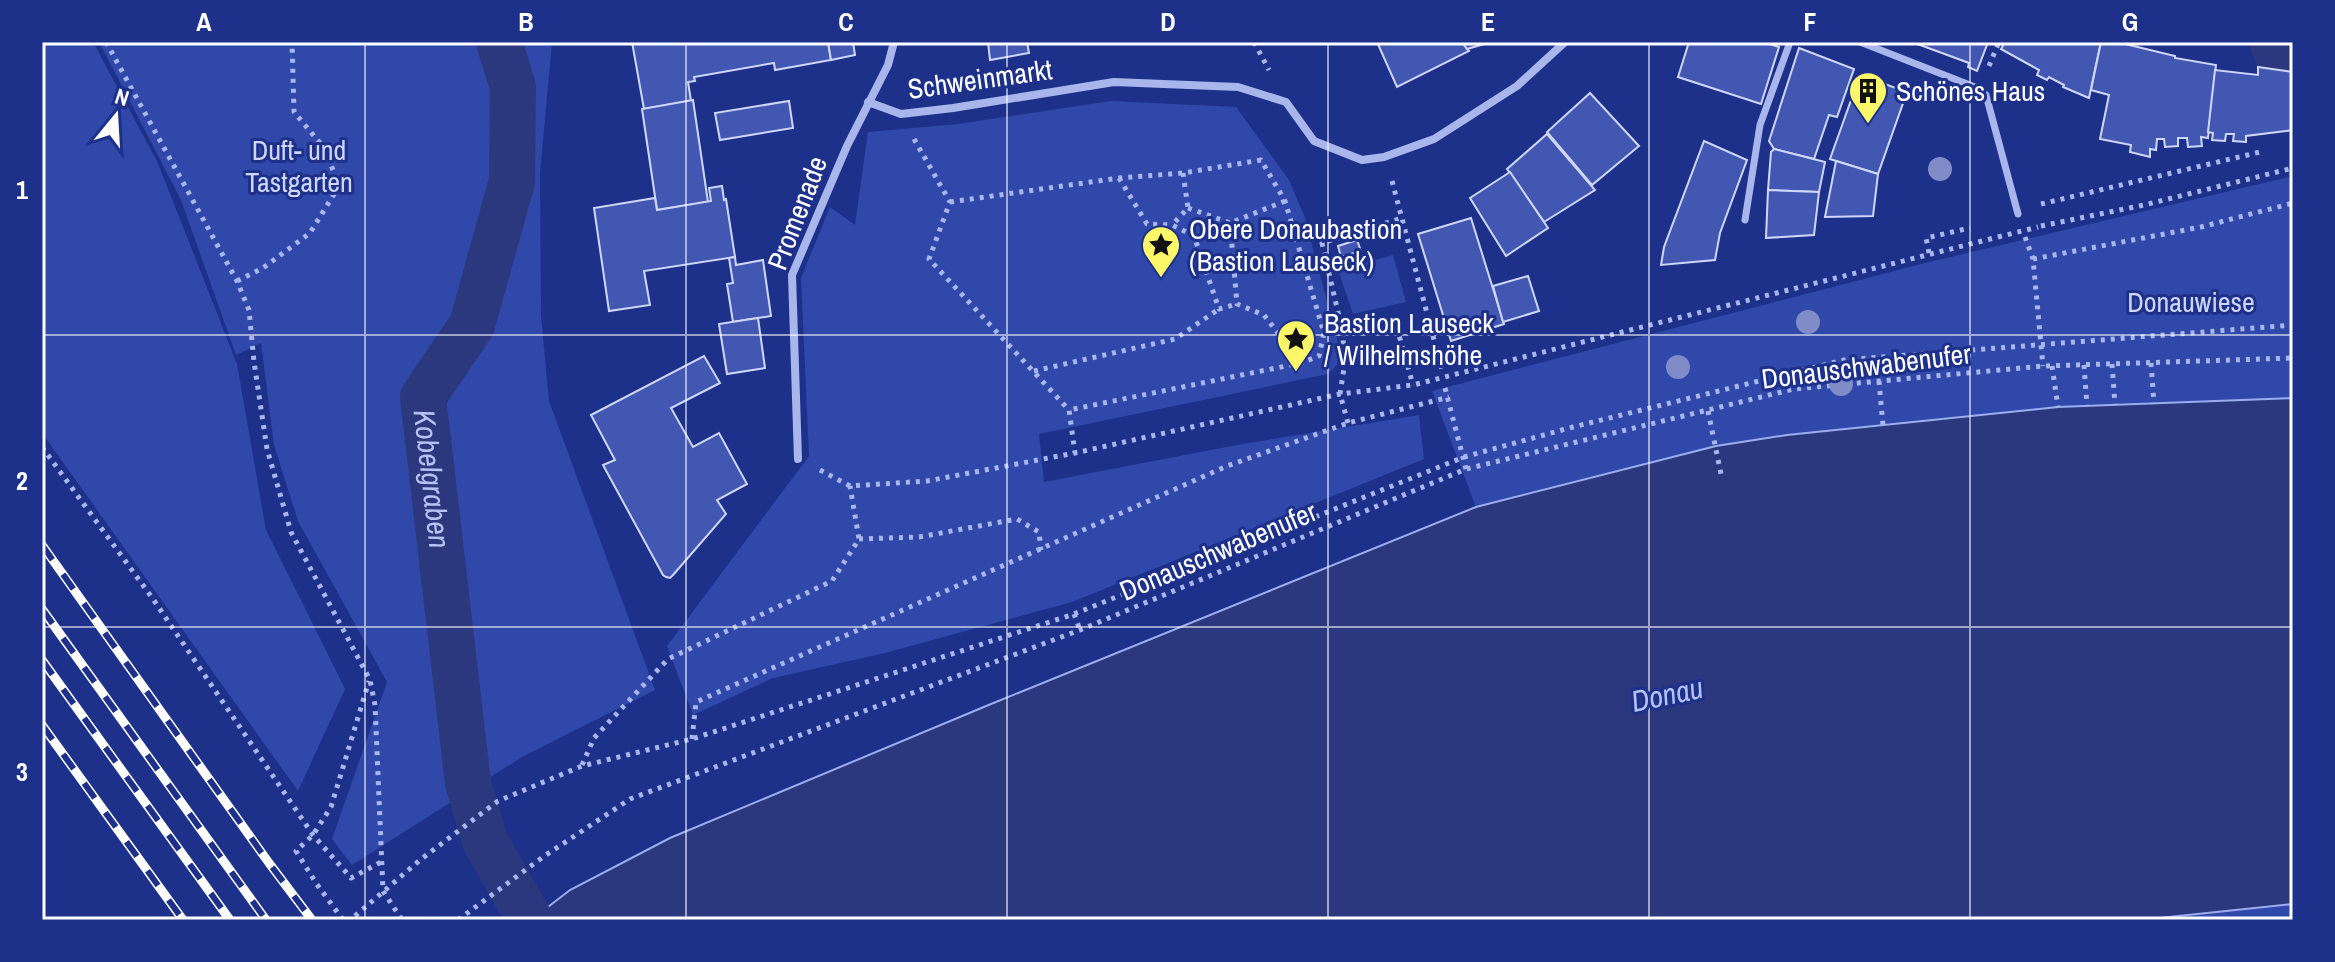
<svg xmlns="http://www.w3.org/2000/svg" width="2335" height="962" font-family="'Archivo Narrow',sans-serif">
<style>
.green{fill:#3048a9}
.water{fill:#2b387d;stroke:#9cadee;stroke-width:2}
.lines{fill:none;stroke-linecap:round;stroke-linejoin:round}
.canal{stroke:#2b387d;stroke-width:46}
.river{stroke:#2b387d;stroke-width:78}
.building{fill:#4157b2;stroke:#cfd7f9;stroke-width:2}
.path{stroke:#a9b6ec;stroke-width:5;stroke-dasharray:4 6;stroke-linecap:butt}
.pedestrian{stroke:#a9b6ec;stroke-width:7}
.minor{stroke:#a9b6ec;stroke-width:8}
.rail-casing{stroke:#fff;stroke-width:9}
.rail{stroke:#1d318b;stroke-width:6;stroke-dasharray:18;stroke-linecap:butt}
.path-bridge{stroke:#a9b6ec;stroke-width:5;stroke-dasharray:4 6;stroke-linecap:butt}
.tree{fill:#7f8cc8}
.grid{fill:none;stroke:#fff;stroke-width:2;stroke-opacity:0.55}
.labels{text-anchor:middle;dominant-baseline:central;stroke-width:6;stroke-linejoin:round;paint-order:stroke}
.street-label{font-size:28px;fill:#fff;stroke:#1d318b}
.poi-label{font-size:28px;fill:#fff;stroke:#1d318b;text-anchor:start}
.park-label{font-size:28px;fill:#cfd7f9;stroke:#1d318b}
.water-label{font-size:30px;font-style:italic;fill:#b5c2f4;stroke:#1d318b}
.neatline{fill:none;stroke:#fff;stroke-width:3}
.grid-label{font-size:26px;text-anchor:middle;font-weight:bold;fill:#fff}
</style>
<rect width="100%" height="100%" fill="#1d318b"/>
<g class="green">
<polygon points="42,42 93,42 157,161 237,364 266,530 345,689 298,791 42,433"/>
<polygon points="99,42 552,42 540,173 541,316 549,401 655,690 522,757 352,865 332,839 387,682 298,521 274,445 261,343 236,355 181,200"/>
<polygon points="1111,101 1236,107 1289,180 1305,218 1339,347 1337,365 1328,374 1039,434 1044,482 1237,445 1419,415 1424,459 1072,602 885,653 773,678 693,715 667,646 809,456 801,278 830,207 855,225 868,132 958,124"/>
<polygon points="2293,176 2293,398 2058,407 1787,435 1716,446 1476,507 1432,391 1925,263"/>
<polygon points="1393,255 1406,302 1353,314 1338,270"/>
<polygon points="2293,904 2293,920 2140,920"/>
</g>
<polygon class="water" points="2293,398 2293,904 2140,920 531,920 570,890 670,838 991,704 1476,507 1716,446 1787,435 2058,407"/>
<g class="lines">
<path class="canal" id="s1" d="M499,42L513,87L512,181L472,325L423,397L468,783L485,841L530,920"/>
<polyline class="river" points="2289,42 2293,43"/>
</g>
<g class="building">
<polygon points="632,42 828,42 831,60 775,70 774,63 694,77 695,81 688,82 691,101 644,109"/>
<polygon points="828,42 853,42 855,55 831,60"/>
<polygon points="988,42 1027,42 1029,53 990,60"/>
<polygon points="1377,42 1462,42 1469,51 1397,87"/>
<polygon points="1462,42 1491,42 1467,49"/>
<polygon points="1689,42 1764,42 1779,47 1761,104 1678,77"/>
<polygon points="1912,42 1988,42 1977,71 1968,67 1969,63"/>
<polygon points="2005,42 2101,42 2089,98 2063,87 2064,85 2049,77 2047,80 2037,75 2039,70 2001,49"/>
<polygon points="2101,42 2117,42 2175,56 2175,58 2216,65 2208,138 2201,137 2202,146 2188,147 2187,138 2178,138 2178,146 2165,147 2164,139 2157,139 2156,150 2150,149 2150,157 2130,152 2131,145 2100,139 2109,95 2091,90"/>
<polygon points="1799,48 1854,69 1837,117 1829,115 1814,159 1774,149 1769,141"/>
<polygon points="2258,67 2293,72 2293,130 2246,136 2246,142 2233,141 2234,134 2226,134 2225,141 2212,140 2213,133 2208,132 2215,70 2258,75"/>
<polygon points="1860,75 1907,92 1878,174 1830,159"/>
<polygon points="1590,93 1639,146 1592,185 1547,132"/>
<polygon points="693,100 708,202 657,210 642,109"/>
<polygon points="789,101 793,128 720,140 715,113"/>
<polygon points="1547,134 1595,190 1544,222 1507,169"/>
<polygon points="1704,141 1747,160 1720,233 1715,260 1661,265 1664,247"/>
<polygon points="1774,149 1825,162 1819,192 1768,190 1771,152"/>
<polygon points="1836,161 1878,174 1873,216 1825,217"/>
<polygon points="1510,172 1548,228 1506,256 1470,198"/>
<polygon points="722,186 724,200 726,199 735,257 644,271 650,305 609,311 594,208 655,198 657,210 711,201 709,188"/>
<polygon points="1768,190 1819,192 1814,235 1766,238"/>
<polygon points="1471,218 1504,324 1451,341 1418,234"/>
<polygon points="1357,240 1361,251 1341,257 1338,246"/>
<polygon points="735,257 736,265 763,260 771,316 733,322 727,284 733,283 729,258"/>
<polygon points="1528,276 1539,311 1503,322 1493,286"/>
<polygon points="758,318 765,368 727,374 719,324"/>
<polygon points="704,356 720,383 671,408 693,447 719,433 747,484 717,500 726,514 673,575 670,578 666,577 663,575 603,465 615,460 591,415"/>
</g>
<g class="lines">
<g class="path">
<polyline points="106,42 237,281 249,310 254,362 267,449 291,532 370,680 375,705 383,891 402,920"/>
<polyline points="1254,42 1269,70"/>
<polyline points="1989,66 1999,42"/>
<polyline points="914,139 950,202 929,259 1069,410 1075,453"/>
<polyline points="1183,173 1188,208 1172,225 1194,236 1219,309 1237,304"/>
<polyline points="1119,178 1147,224 1172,225"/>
<polyline points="1392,181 1442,370"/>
<polyline points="1285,201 1230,223 1237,304 1264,315 1301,363"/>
<polyline points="950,202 1119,178 1183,173 1261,160 1285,201 1324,333 1319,356 1301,363 1069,410"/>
<polyline points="2041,204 2260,152"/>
<polyline points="1188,208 1230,223"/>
<polyline points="2041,226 2144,205 2293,168"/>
<polyline points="2025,237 2033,259 2043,366"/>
<polyline points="1929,253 1926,238 1970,228"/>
<polyline points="2033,259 2201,227 2293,203"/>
<polyline points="237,281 263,268 310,233 339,186 325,149 294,112 292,42"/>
<polyline points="1343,334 1395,321 1413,385"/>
<polyline points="2151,363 2154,404"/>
<polyline points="2112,364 2115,405"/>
<polyline points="2084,365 2087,406"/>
<polyline points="2052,366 2058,407"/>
<polyline points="1034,371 1175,339 1219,309"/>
<polyline points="1879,381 1883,426"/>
<polyline points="1445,388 1466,469"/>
<polyline points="1708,411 1721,474"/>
<polyline points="1348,423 1340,394 1344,368 1343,334 1322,243 1402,218"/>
<polyline points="42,447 153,599 313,835 351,878 381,862"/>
<polyline points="820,470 850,486 927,481 1075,453 1340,394 1413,385 1998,237"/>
<polyline points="859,539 919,537 1017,519 1039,532 1041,550"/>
<polyline points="1074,614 1080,630"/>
<polyline points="692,739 696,702 1227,466 1348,423 1449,397"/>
<polyline points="582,765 594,738 668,659 832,581 859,539 850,486"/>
<polyline points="355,916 420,860 498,801 582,766 692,739 1074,614 1464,457 1573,427 1844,360 2293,325"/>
<polyline points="343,920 316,883 296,851 313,835 331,807 369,681"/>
<polyline points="458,920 543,857 630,799 1080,630 1466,469 1794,389 2043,366 2293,358"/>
</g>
<g class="pedestrian">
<polyline points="1860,42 1980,89 1986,95 2018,214"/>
<polyline points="1745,220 1760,125 1790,42"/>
</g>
<g class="minor">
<polyline points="868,102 901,114 953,108 1114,82 1238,87 1286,102 1314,141 1362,160 1384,157 1434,139 1517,86 1565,42"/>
<polyline points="798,459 792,275 847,146 888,65 894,42"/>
</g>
<g class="rail-casing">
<g id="rail">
<polyline points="42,545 269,863 312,920"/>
<polyline points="42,609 266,920"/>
<polyline points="42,660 230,920"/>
<polyline points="42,725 183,920"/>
</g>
</g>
<use href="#rail" class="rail"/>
<polyline class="path-bridge" points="1998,237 2038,227"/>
</g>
<g class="tree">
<circle cx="1940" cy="169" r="12"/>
<circle cx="1808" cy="322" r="12"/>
<circle cx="1678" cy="367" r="12"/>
<circle cx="1841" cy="384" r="12"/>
</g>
<path class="grid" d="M365,42V920M686,42V920M1007,42V920M1328,42V920M1649,42V920M1970,42V920M42,335H2293M42,627H2293"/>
<defs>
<g id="building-pin" transform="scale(2)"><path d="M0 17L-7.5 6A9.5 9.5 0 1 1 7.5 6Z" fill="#fcf768" stroke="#1d318b"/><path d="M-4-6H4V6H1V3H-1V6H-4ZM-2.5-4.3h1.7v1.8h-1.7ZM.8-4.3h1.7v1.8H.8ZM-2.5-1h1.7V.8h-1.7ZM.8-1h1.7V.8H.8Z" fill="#111"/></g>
<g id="sight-pin" transform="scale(2)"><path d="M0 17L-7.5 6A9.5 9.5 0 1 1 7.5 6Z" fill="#fcf768" stroke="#1d318b"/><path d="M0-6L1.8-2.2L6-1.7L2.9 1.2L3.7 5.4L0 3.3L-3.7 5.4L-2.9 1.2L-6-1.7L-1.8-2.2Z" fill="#111"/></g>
</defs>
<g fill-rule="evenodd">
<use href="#building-pin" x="1868" y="91"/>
<use href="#sight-pin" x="1161" y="245"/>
<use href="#sight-pin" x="1296" y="339"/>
</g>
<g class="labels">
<g class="street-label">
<text transform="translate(980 79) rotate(-8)">Schweinmarkt</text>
<text transform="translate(797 213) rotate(-69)">Promenade</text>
<text transform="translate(1866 366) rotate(-7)">Donauschwabenufer</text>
<text transform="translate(1218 551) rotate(-23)">Donauschwabenufer</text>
</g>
<g class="poi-label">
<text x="1896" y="91">Schönes Haus</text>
<text x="1189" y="229">Obere Donaubastion<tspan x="1189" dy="32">(Bastion Lauseck)</tspan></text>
<text x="1324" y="323">Bastion Lauseck<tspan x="1324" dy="32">/ Wilhelmshöhe</tspan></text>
</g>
<g class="park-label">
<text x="299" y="150">Duft- und<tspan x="299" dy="32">Tastgarten</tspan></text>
<text x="2191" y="302">Donauwiese</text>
</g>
<g class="water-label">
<text stroke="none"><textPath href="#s1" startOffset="460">Kobelgraben</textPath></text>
<text transform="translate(1667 694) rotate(-12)">Donau</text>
</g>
</g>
<rect width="2335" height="962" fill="none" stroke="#1d318b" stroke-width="88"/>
<g transform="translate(116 116) rotate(18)" stroke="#1d318b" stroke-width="6" paint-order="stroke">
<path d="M0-6L14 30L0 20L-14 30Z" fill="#ffffff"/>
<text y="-12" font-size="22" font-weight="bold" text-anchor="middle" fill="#ffffff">N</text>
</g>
<rect x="44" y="44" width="2247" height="874" class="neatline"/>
<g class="grid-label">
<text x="204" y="31">A</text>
<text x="526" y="31">B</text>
<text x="846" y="31">C</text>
<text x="1168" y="31">D</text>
<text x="1488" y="31">E</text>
<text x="1810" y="31">F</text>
<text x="2130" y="31">G</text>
<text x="22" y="199">1</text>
<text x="22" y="490">2</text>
<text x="22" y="781">3</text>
</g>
</svg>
